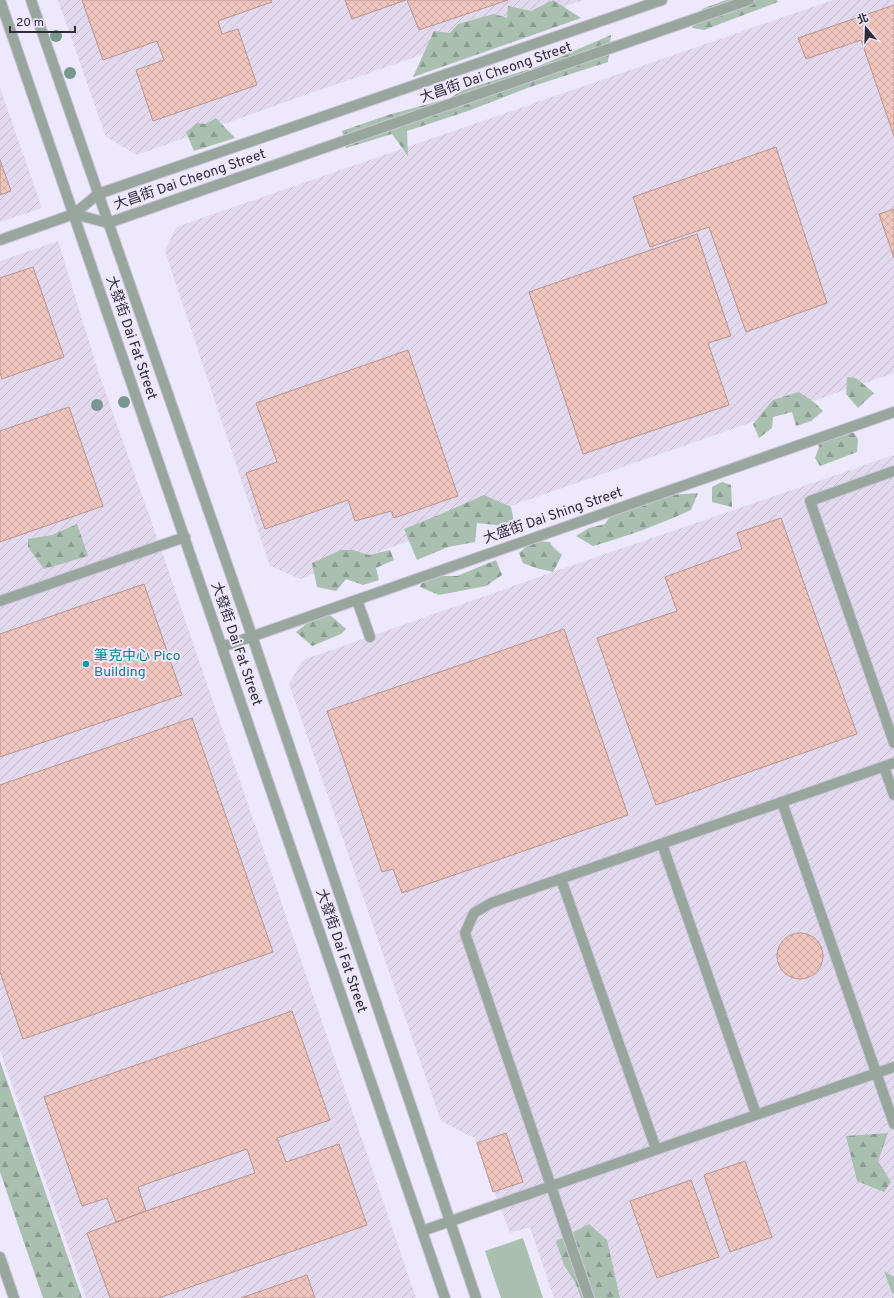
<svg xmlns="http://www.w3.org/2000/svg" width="894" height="1298" font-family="Overpass,'Noto Sans TC',sans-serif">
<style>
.industrial{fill:url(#industrial-furrows)}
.green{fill:#a9bfb0}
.forest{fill:url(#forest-firs)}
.building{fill:url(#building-cross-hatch);stroke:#b9958f;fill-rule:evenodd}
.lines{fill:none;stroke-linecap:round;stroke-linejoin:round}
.minor-casing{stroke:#cbc6d8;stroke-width:12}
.minor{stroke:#99a69d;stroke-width:10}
.tree{fill:#78978f}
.culture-dot{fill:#0f9aa8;stroke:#ede8fb;stroke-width:1.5}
.labels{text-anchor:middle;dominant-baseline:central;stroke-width:4;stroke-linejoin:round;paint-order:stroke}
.street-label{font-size:14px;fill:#2f2b37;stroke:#ede8fb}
.culture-label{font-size:14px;fill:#0d838f;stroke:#ede8fb;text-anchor:start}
</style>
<defs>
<pattern id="industrial-furrows" width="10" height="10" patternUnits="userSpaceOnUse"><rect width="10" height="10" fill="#e2d9ee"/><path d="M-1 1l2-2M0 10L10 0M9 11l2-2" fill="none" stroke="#c2bacd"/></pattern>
<pattern id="forest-firs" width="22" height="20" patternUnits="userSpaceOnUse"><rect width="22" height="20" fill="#a9bfb0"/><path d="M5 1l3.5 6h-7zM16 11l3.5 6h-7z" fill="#8a9b90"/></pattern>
<pattern id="building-cross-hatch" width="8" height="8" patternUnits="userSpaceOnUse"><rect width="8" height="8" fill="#f0c5be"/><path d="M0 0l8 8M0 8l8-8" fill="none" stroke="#cea9a4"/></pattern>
</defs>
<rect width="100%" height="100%" fill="#ede8fb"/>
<g class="industrial">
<polygon points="58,0 583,0 325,88 137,155 106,137"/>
<polygon points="833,0 894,0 894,373 300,579 270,566 165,251 176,227"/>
<polygon points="0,88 42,208 0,222"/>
<polygon points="58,241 98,371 160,546 416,1298 86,1298 0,1050 0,261"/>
<polygon points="894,455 894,1298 554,1298 530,1227 510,1233 474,1138 441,1121 289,684 303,660 553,572"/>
</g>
<polygon class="green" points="523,1238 543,1298 501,1298 485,1251"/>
<g class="forest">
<polygon points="553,0 581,18 413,77 434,31 450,33 458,24 494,14 507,18 508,6 531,11"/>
<polygon points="726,0 777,0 778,2 704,30 692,28 702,9"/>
<polygon points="611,35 608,62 530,87 468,111 407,131 408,156 392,134 346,148 342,131 388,115 450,98 463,90 539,66"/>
<polygon points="216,118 235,138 194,151 186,132 197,123 206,124"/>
<polygon points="847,377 856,378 874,393 858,408 846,394"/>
<polygon points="799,392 815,403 823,411 811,421 796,426 792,412 773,417 772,428 759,438 753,424 773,400"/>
<polygon points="835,429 854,433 858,439 857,452 820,466 815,458 819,447 814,435 819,432 827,440"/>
<polygon points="722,482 731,485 732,507 712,502 712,487"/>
<path d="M698,493L691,510C658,525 628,536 593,546L576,536L589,528L605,524L618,504L670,495Z"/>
<polygon points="484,495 511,507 515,527 477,523 475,542 448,547 417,560 404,529 441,514"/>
<polygon points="77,524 88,556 44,569 28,547 28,539 52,535"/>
<polygon points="533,541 550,542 552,546 562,555 553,572 536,568 523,563 519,553"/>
<polygon points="341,550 353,550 369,555 390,550 394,560 376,568 379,580 363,585 346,579 336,591 317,587 312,563"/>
<polygon points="496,560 502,575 486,586 439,595 420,587 423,580 434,579 440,576 457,576"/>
<polygon points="329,614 346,629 341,634 312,646 296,632 313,619 320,618"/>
<polygon points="0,1061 82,1298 43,1298 0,1172"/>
<polygon points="888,1133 878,1161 891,1182 884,1192 857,1181 846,1136"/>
<polygon points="589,1224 607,1240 620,1298 581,1298 576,1284 564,1265 556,1241"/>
<polygon points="884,1271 894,1277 894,1294 892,1293"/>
</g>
<g class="building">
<polygon points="82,0 271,0 272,2 218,21 222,34 238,29 257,85 153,121 136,70 164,60 157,41 103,60"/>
<polygon points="345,0 406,0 352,19"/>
<polygon points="407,0 508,0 419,30"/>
<polygon points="894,5 894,136 861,40 806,59 798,38"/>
<polygon points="776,147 827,303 746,332 709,227 650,247 633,197"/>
<polygon points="0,160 11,191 0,195"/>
<polygon points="894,209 894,258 879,214"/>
<polygon points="697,234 731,336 708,343 729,405 583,454 529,292"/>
<polygon points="33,267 64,357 2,379 0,373 0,278"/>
<polygon points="408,350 458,496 394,518 391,511 355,521 348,500 265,529 246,473 277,462 256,403"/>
<polygon points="69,407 103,506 0,542 0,431"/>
<polygon points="781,518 857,734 656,805 597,638 677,611 665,577 742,549 737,533"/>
<polygon points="144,584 182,695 0,757 0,634"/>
<polygon points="564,629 628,815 402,893 393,869 382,872 327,711"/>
<polygon points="192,718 273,952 23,1039 0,972 0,785"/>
<circle cx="800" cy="956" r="23"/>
<path d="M292,1011L330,1120L277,1138L286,1162L339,1144L367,1225L159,1298H110L87,1233L146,1211L116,1222L107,1198L82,1206L44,1097ZM247,1149L255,1173L146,1211L138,1187Z"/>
<polygon points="506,1133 523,1182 493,1192 477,1143"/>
<polygon points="745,1161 772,1237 730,1252 704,1175"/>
<polygon points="691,1180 719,1257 657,1278 630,1201"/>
<polygon points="307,1275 315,1298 241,1298"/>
</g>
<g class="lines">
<g class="minor-casing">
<g id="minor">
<polyline points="0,0 445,1298"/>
<polyline points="31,0 252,636 476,1298"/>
<polyline points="74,214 108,223 749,0"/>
<polyline points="0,240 74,214 98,194 662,0"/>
<polyline points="894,471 810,501 894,743"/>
<polyline points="357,600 370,637"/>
<polyline points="0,601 185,537"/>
<polyline points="222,647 894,412"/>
<polyline points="884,767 894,795"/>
<polyline points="782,802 894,1124"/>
<polyline points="662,844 756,1114"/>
<polyline points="561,879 656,1149"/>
<polyline points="422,1231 894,1067"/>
<polyline points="0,1257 14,1298"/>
<polyline points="589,1298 465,933 474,913 491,903 894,763"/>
</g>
</g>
<use href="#minor" class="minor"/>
</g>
<g class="tree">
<circle cx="56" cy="36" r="6"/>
<circle cx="70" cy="73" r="6"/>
<circle cx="124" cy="402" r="6"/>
<circle cx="97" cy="405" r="6"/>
</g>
<circle class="culture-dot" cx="86" cy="664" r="4"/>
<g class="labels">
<g class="street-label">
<text transform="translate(496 73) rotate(-19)">大昌街 Dai Cheong Street</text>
<text transform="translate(190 180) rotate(-19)">大昌街 Dai Cheong Street</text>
<text transform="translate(131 338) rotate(71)">大發街 Dai Fat Street</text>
<text transform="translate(553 516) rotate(-19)">大盛街 Dai Shing Street</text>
<text transform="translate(236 644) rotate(71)">大發街 Dai Fat Street</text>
<text transform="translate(341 951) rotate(71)">大發街 Dai Fat Street</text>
</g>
<g class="culture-label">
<text x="94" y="656">筆克中心 Pico<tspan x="94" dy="16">Building</tspan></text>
</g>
</g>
<g transform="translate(866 28) rotate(341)" stroke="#ede8fb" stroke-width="3" paint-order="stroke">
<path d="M0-3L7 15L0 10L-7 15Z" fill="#2f2b37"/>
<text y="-6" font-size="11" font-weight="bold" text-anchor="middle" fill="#2f2b37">北</text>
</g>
<path d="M10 26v6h65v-6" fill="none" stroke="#2f2b37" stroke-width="2"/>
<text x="16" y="26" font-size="12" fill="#2f2b37" stroke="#ede8fb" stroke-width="3" paint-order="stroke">20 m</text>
</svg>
